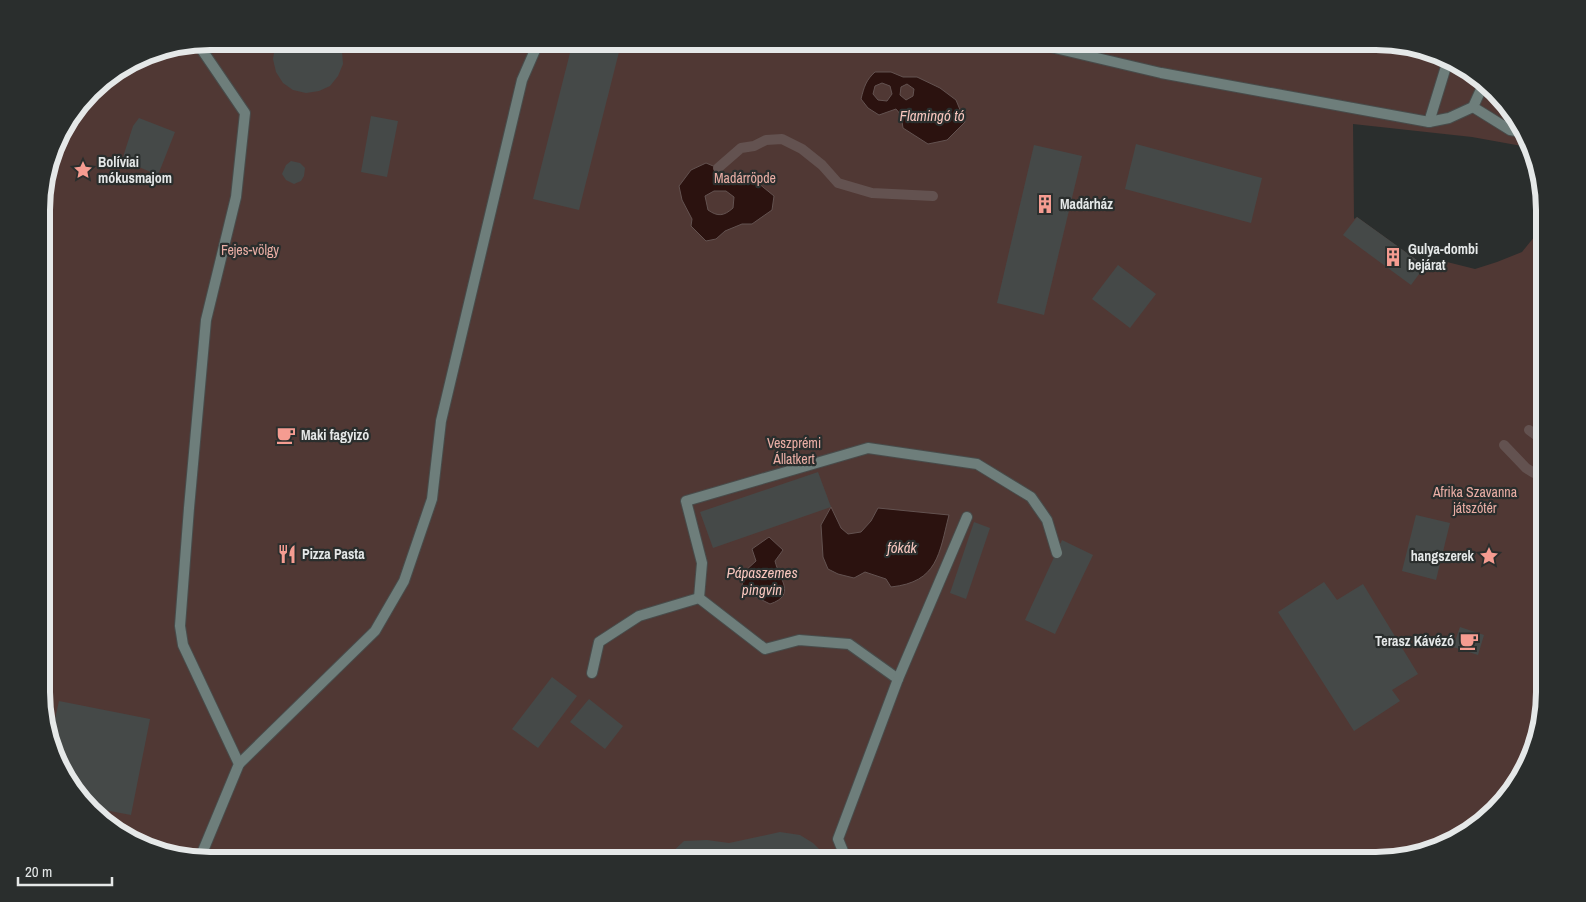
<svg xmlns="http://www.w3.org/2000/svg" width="1586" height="902" font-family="'Archivo Narrow',sans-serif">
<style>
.green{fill:#503834}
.water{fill:#2b120f;stroke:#635250;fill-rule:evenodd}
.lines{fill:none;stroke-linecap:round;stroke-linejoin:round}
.stream{stroke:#635250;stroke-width:10}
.building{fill:#454948}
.service-casing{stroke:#484c4b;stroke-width:12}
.minor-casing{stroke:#484c4b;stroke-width:12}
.service{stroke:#6e7e7b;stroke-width:10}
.minor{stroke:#6e7e7b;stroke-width:10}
.labels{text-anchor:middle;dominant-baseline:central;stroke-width:4.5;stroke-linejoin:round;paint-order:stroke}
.poi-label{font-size:14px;font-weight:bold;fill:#e5e8e8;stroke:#2a2e2d;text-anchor:start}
.park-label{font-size:14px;fill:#eaaea5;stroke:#2a2e2d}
.water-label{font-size:15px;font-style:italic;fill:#f7c6be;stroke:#2a2e2d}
.rim{fill:none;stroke:#e5e8e8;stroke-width:6}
</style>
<rect width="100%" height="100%" fill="#2a2e2d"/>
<polygon class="green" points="210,41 1376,41 1460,64 1516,117 1527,147 1472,137 1353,124 1354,219 1357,217 1425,266 1439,260 1475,269 1497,262 1522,252 1544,225 1544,702 1522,776 1460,838 1386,860 210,861 126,838 70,785 43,713 43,189 59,135 99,83 146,54"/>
<g class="water">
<path d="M875,72H891L903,77H917L940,88L956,100L965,122L947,140L928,144L903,128L901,115L896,109L879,115L868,108L861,99C864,87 866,80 875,72ZM882,83L890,86L892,94L887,101L878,100L873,94L875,86ZM907,84L914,89L913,96L906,100L900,95L901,87Z"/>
<path d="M706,163L718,168L728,176L747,174L774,196L772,210L752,224H742L725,231L716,239L706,241L691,226L692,219L682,200L679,186L691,170ZM714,191H726L734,197L733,208C724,216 718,217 708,210L705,196Z"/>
<path d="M831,507L841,528L848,534L861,532L871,521L878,508L949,515C939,554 938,582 891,587L886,579L865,572L854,578L838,574L828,569L823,557L821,525Z"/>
<path d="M769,537L783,550L775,561C779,579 797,595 770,604L752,595L742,586L744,572L756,561L752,549Z"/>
</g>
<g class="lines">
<g class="stream">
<polyline points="718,168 741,148 754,146 766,140 782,139 802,149 822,165 838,183 872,193 933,196"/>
<polyline points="1529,430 1544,441"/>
<polyline points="1504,445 1526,468 1534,473 1544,471"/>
</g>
</g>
<g class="building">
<polygon points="278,41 338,41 342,51 343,64 338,76 330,86 319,91 306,93 293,90 283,83 276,72 273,59 275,47"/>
<polygon points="573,41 593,41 620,48 579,210 533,199"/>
<polygon points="371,116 398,121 387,177 361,172"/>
<polygon points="139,118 175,132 158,175 122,160 133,126"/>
<polygon points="1136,144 1262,178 1251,223 1125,189"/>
<polygon points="1034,145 1082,156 1044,315 997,303"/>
<polygon points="291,161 300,163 305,168 304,176 301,181 294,184 286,180 282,174 286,165"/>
<polygon points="1357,217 1425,266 1411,285 1343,235"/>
<polygon points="1118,265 1156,294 1130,328 1092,299"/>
<polygon points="818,472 831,507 713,548 700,512"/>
<polygon points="1416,515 1450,523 1436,580 1402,571"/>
<polygon points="974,522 990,528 966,599 950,593"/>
<polygon points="1062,540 1093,555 1055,634 1025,620"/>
<polygon points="1324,582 1337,600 1363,584 1418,674 1392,690 1400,701 1354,731 1278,612"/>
<polygon points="1460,627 1484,635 1478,655 1453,647"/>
<polygon points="552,677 577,696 538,748 512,729"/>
<polygon points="589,699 623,726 605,749 570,722"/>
<polygon points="59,701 150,719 131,815 94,808 70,785 51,736"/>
<polygon points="780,832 800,835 813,843 831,861 667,861 669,855 684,841 707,840 729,843"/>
</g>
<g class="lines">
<g class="service-casing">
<g id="service">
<polyline points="198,44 245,113 236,197 206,320 189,508 180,626 183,645 239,764 200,858"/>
<polyline points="1473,107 1510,130 1522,132"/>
<polyline points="1429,122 1448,60"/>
<polyline points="592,673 599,642 639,616 699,598"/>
<polyline points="898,679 849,644 799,640 765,649 699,598 702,563 686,501 868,448 977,464 1031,497 1047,520 1057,553"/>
<polyline points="847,861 838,839 898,679 967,517"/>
</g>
</g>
<g class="minor-casing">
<g id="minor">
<polyline points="1025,41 1161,73 1429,122 1449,118 1473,107 1483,85"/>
<polyline points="239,764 375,631 404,581 432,499 441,421 522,80 539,41"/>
</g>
</g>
<use href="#service" class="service"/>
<use href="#minor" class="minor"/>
</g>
<defs>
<g id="sight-bare" transform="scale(1.5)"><path d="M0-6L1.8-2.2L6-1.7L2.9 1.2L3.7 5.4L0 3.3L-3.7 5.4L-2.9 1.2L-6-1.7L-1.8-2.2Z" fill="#f59c91" stroke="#2a2e2d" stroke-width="2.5" paint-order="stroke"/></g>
<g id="building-bare" transform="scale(1.5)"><path d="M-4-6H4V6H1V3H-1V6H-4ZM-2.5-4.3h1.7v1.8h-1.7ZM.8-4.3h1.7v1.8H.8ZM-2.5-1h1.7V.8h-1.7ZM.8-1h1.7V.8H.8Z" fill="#f59c91" stroke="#2a2e2d" stroke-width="2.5" paint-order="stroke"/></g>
<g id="cafe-bare" transform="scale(1.5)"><path d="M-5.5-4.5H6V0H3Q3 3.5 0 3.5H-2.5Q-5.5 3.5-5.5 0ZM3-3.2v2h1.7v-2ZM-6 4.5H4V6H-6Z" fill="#f59c91" stroke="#2a2e2d" stroke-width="2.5" paint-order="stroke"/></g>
<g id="restaurant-bare" transform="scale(1.5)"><path d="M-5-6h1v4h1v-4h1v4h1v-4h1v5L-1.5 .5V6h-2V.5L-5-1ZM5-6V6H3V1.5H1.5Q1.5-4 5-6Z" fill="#f59c91" stroke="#2a2e2d" stroke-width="2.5" paint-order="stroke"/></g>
</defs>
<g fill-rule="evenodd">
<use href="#sight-bare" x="83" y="170"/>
<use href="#building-bare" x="1045" y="204"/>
<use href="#building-bare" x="1393" y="257"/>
<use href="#cafe-bare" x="286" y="435"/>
<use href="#restaurant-bare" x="287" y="554"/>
<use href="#sight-bare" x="1489" y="556"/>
<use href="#cafe-bare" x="1469" y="641"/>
</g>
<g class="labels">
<g class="poi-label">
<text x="98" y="162">Bolíviai<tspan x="98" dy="16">mókusmajom</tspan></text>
<text x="1060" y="204">Madárház</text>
<text x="1408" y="249">Gulya-dombi<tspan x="1408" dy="16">bejárat</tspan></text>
<text x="301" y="435">Maki fagyizó</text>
<text x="302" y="554">Pizza Pasta</text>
<text x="1474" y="556" text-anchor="end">hangszerek</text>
<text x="1454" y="641" text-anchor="end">Terasz Kávézó</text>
</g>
<g class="park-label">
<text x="745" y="178">Madárröpde</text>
<text x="250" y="250">Fejes-völgy</text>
<text x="794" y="443">Veszprémi<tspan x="794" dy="16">Állatkert</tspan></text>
<text x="1475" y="492">Afrika Szavanna<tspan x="1475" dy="16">játszótér</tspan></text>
</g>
<g class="water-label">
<text x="932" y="115">Flamingó tó</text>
<text x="902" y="547">fókák</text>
<text x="762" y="572">Pápaszemes<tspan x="762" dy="17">pingvin</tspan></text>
</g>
</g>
<path d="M0 0H1586V902H0ZM210 50H1376A160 160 0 0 1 1536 210V692A160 160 0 0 1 1376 852H210A160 160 0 0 1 50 692V210A160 160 0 0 1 210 50Z" fill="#2a2e2d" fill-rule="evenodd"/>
<path class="rim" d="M210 50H1376A160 160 0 0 1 1536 210V692A160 160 0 0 1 1376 852H210A160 160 0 0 1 50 692V210A160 160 0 0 1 210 50Z"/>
<path d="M18 877v8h94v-8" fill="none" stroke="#e5e8e8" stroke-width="2.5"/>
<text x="25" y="877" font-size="15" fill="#e5e8e8" stroke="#2a2e2d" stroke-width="4" paint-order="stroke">20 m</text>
</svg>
